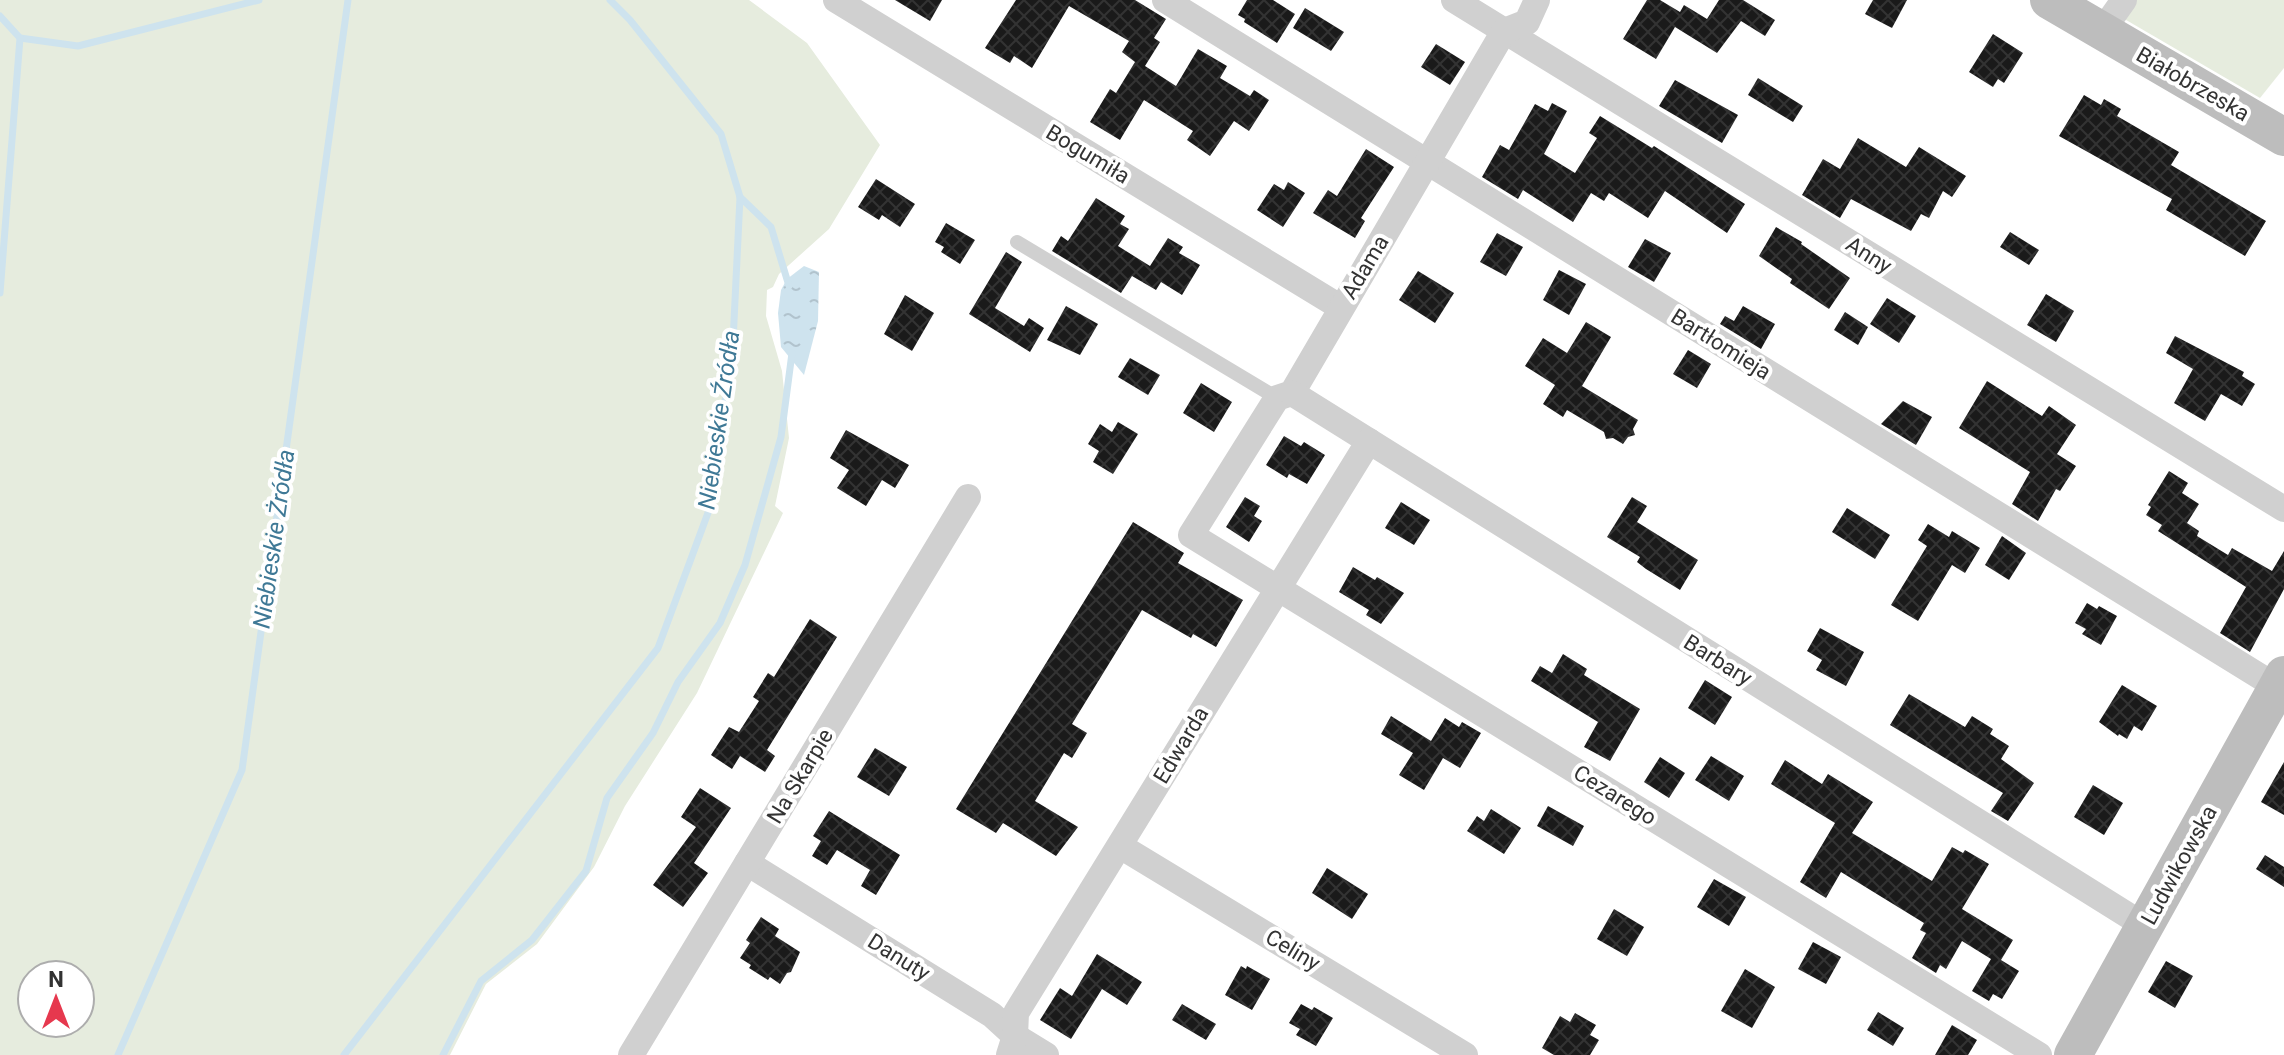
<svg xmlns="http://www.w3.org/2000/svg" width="2284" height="1055" font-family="Roboto,sans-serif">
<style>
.grass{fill:#e6ecde;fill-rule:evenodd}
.water{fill:url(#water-ripples)}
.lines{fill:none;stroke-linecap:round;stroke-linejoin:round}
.stream{stroke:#cee3ee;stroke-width:7}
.building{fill:url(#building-cross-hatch)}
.lane{stroke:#d0d0d0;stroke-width:14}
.street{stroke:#d0d0d0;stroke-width:26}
.secondary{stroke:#bdbdbd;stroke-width:38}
.labels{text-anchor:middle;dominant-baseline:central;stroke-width:8;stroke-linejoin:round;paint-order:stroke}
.street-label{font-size:22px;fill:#333;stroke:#fff}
.water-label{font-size:24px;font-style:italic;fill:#3f7996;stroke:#fff}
</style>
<defs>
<pattern id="water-ripples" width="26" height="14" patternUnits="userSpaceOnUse" patternTransform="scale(2)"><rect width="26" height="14" fill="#cee3ee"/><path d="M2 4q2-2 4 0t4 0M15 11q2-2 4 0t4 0" fill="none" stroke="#b1c3cd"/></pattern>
<pattern id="building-cross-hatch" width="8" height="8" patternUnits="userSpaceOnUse" patternTransform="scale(2)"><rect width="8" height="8" fill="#1a1a1a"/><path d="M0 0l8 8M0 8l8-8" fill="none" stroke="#333"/></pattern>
</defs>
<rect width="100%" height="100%" fill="#fff"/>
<g class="grass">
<path d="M0,0H749L807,43L880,145L829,229L779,274L773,287L767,290L766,316L782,371L789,438L775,506L783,513L697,693L625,806L594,867L537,944L486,984L450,1055H0ZM80,975V1023H32V975Z"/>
<polygon points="2134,0 2284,0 2284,68 2260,98 2121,17"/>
</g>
<polygon class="water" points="804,266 819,272 818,321 804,375 781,347 778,313 781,290 787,279"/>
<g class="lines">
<g class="stream">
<polyline points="0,16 20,38 78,46 259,0"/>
<polyline points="740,197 771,227 789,286"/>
<polyline points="0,293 20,38"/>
<polyline points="118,1055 242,770 348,0"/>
<polyline points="344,1055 658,648 712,502 733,342 740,197 721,134 630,20 610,0"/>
<polyline points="443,1055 481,981 532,940 586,871 607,798 653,733 678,682 720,623 745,565 781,437 792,353"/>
</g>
</g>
<g class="building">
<polygon points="895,0 942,0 930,21"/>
<polygon points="1016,0 1135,0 1166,19 1154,38 1160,42 1145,66 1176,86 1198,49 1227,66 1220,78 1250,96 1254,90 1269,100 1249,131 1234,121 1210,156 1187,140 1193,131 1144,100 1120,140 1090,122 1110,89 1116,93 1135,62 1122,52 1129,41 1069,6 1032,68 1014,56 1010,63 985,48"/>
<polygon points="1247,0 1273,0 1295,14 1277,43 1244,22 1245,19 1238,15"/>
<polygon points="1647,0 1660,0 1680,12 1684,5 1707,19 1719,0 1743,0 1775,20 1765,36 1741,21 1717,53 1675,27 1656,59 1623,39"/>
<polygon points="1873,0 1907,0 1892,28 1865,14"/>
<polygon points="1305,8 1344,32 1331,51 1293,28"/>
<polygon points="1993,34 2023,53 2004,83 1998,79 1993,87 1969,72"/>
<polygon points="1436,44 1465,62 1450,85 1421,67"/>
<polygon points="1758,78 1803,106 1793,122 1748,95"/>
<polygon points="1675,80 1738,115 1722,143 1659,106"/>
<polygon points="2084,95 2101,105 2104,99 2121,109 2117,116 2179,152 2171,165 2266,221 2245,256 2166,210 2172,199 2059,136"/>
<polygon points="1552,103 1567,111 1544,154 1575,173 1597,138 1589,133 1600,116 1652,148 1654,146 1745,204 1727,233 1665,191 1648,218 1609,193 1604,201 1591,193 1573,222 1523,190 1518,199 1482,177 1500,145 1509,150 1535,104 1548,111"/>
<polygon points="1858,138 1906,167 1919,147 1966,176 1952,197 1943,191 1929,218 1921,214 1911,231 1851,199 1840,218 1802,195 1823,159 1840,169"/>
<polygon points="1366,149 1394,167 1361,218 1365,221 1355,238 1313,213 1328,190 1337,196"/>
<polygon points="876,179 915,204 900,227 882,215 879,220 858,207"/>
<polygon points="1288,182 1305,193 1283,227 1257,210 1274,184 1284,190"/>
<polygon points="1096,198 1125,216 1120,224 1129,229 1118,246 1150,266 1168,238 1183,247 1179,253 1200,265 1182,295 1161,282 1156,290 1132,276 1121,293 1052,251 1061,236 1068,241"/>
<polygon points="946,223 975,240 960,264 941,252 944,247 935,242"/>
<polygon points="1776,227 1802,242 1801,244 1850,278 1829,309 1790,283 1792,279 1759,256"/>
<polygon points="2010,232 2039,250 2029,265 2000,247"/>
<polygon points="1497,233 1523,247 1506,276 1480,262"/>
<polygon points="1645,239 1671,253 1654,282 1628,267"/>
<polygon points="1006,252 1022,262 995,308 1024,326 1029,318 1044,328 1030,352 969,314"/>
<polygon points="1559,270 1586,284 1569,315 1543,300"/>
<polygon points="1418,271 1454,293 1435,323 1399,300"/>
<polygon points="2046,294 2074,311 2056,342 2027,325"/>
<polygon points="905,295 934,313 912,351 884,334"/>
<polygon points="1887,298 1916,316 1899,343 1870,324"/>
<polygon points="1066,306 1098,324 1080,355 1047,340"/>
<polygon points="1743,306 1775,324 1761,349 1720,324 1725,316 1734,321"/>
<polygon points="1845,312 1868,327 1858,345 1834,330"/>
<polygon points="1586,322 1611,337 1582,386 1638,420 1633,429 1635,435 1628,437 1623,444 1613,438 1606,439 1604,432 1567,410 1563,417 1543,404 1555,385 1525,366 1543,338 1567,353"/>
<polygon points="2175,336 2244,372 2242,376 2255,384 2242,406 2221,394 2205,421 2174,403 2193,369 2166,353"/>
<polygon points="1688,350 1711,364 1697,388 1673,374"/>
<polygon points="1130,358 1160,375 1148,395 1118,377"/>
<polygon points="1987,381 2042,416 2049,406 2076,425 2057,454 2076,466 2060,491 2056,489 2038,521 2012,504 2030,472 1959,428"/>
<polygon points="1201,383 1232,402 1214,432 1183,413"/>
<polygon points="1903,401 1932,417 1916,445 1881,424"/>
<polygon points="1118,422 1138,434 1113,474 1093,462 1099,451 1088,444 1100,424 1112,432"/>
<polygon points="846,430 909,465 895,488 882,480 866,506 837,488 849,470 830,458"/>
<polygon points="1284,436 1301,446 1304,442 1325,455 1307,484 1289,474 1287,478 1266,465"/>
<polygon points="2169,471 2188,483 2182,493 2199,504 2187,523 2199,531 2197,536 2228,555 2232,548 2272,571 2284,551 2284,589 2250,652 2220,633 2246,587 2158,531 2162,525 2146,515 2151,507 2148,505"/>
<polygon points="1245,497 1260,506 1254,516 1262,521 1249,542 1226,527"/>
<polygon points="1632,497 1647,506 1637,522 1698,560 1680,590 1646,569 1637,562 1640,557 1607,537"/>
<polygon points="1401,502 1430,520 1414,545 1385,528"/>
<polygon points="1847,508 1890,535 1875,559 1832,532"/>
<polygon points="1133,522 1184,553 1178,563 1243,600 1216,647 1193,634 1191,638 1142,610 1072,724 1087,733 1072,758 1064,753 1035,801 1078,827 1056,856 1003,823 996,833 956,809"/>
<polygon points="1928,524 1949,537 1952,531 1980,548 1965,573 1952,565 1918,621 1891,605 1927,546 1918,540"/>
<polygon points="2002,536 2026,553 2009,580 1985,565"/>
<polygon points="1353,567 1375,580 1377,577 1404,593 1381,624 1366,615 1369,610 1339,592"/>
<polygon points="2087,603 2097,609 2099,606 2117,616 2101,645 2082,634 2086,629 2075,623"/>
<polygon points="810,619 837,637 767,750 775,756 765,772 740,756 732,769 711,755 729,727 739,732 759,701 753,697 768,673 774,677"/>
<polygon points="1820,628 1864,652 1846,686 1816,670 1822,660 1807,651"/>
<polygon points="1563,654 1587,669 1584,675 1640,709 1610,761 1584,747 1598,722 1531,681 1540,666 1552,673"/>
<polygon points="1705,680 1732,697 1715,725 1688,708"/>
<polygon points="2122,685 2157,706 2142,731 2134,726 2127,739 2119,734 2118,736 2099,722"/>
<polygon points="1909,694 1965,727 1972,716 1993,729 1990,734 2009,746 2001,759 2034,783 2008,821 1991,811 2003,793 1890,725"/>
<polygon points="1391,716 1431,741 1445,718 1459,727 1462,722 1481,733 1460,768 1443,758 1424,790 1399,775 1413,753 1381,734"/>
<polygon points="875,748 907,767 889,796 857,777"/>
<polygon points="1711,756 1744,776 1729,801 1695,780"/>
<polygon points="1660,757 1685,773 1669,798 1644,782"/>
<polygon points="1785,760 1822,784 1828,774 1873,802 1852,833 1932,881 1952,847 1963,853 1965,850 1989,864 1962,909 2013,940 2001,960 2019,971 2002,999 1993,994 1989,1001 1972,991 1991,959 1962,941 1946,969 1940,965 1936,973 1912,958 1926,933 1920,930 1924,923 1841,872 1826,898 1800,882 1835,823 1771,784"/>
<polygon points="2284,762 2284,815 2261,802"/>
<polygon points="2093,785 2123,803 2104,835 2074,817"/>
<polygon points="700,788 731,808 694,863 708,873 683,907 653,885 696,827 681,817"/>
<polygon points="1548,806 1584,826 1573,846 1537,826"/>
<polygon points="1491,809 1521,828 1504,854 1467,831 1477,816 1484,821"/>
<polygon points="829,811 900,855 876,895 861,886 870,870 837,850 827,865 812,856 821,841 813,836"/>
<polygon points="2265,855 2284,867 2284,887 2256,869"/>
<polygon points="1327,868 1368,894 1352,919 1312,893"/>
<polygon points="1714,879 1746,897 1729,926 1697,907"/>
<polygon points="1614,909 1644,927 1627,956 1597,939"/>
<polygon points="761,917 779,929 775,936 800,952 791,972 787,973 780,984 770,977 768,980 749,968 751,965 740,958 750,943 746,940"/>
<polygon points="1813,942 1841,957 1826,984 1798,969"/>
<polygon points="1097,954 1142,982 1127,1005 1102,989 1071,1039 1040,1020 1060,988 1072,996"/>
<polygon points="2166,961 2193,976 2175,1008 2148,992"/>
<polygon points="1241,966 1246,969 1247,966 1270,979 1252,1010 1225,995"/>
<polygon points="1745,969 1775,987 1752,1028 1721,1011"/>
<polygon points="1182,1004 1216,1024 1206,1040 1172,1020"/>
<polygon points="1301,1004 1312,1010 1314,1007 1333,1018 1316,1046 1296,1035 1300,1029 1289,1023"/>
<polygon points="1878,1012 1904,1028 1893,1046 1867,1030"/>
<polygon points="1575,1013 1596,1025 1590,1035 1599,1040 1590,1055 1554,1055 1542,1048 1560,1016 1570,1022"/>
<polygon points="1952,1025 1977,1040 1968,1055 1935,1055"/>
</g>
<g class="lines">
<polyline class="lane" points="1017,242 1277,398"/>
<g class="street">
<polyline points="836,0 1340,307"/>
<polyline points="1165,0 2277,687"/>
<polyline points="1454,0 2284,509"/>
<polyline points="1537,0 1527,22 1504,31 1292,393 1277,398 1191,535 2039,1055"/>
<polyline points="2102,31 2124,0"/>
<polyline points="1292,393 2145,926"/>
<polyline points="1120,846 1465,1055"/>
<polyline points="747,863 992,1015 1015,1036 1046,1055"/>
<polyline points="631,1055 968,497"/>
<polyline points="1009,1055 1015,1036 1016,1013 1369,441"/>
</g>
<g class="secondary">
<polyline points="2049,0 2284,137"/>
<polyline points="2073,1055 2284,675"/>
</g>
</g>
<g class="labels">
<g class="street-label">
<text transform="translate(2193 84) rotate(30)">Białobrzeska</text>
<text transform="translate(1088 154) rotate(31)">Bogumiła</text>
<text transform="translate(1869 255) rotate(32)">Anny</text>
<text transform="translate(1365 267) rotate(-59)">Adama</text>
<text transform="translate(1721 344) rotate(32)">Bartłomieja</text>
<text transform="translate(1718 660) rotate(32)">Barbary</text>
<text transform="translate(1181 745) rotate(-59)">Edwarda</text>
<text transform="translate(800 776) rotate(-59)">Na Skarpie</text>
<text transform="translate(1615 795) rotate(32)">Cezarego</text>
<text transform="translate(2179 865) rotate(-61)">Ludwikowska</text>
<text transform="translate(1293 950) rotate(31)">Celiny</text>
<text transform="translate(899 957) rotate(32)">Danuty</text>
</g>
<g class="water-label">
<text transform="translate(719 420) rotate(-82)">Niebieskie Źródła</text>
<text transform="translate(274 539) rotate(-82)">Niebieskie Żródła</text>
</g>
</g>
<g transform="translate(56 999)"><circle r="38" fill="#ffffff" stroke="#adadad" stroke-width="2"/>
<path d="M0-6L14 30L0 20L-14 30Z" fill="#e6384e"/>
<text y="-12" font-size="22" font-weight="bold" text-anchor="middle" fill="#333333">N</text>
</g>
</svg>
